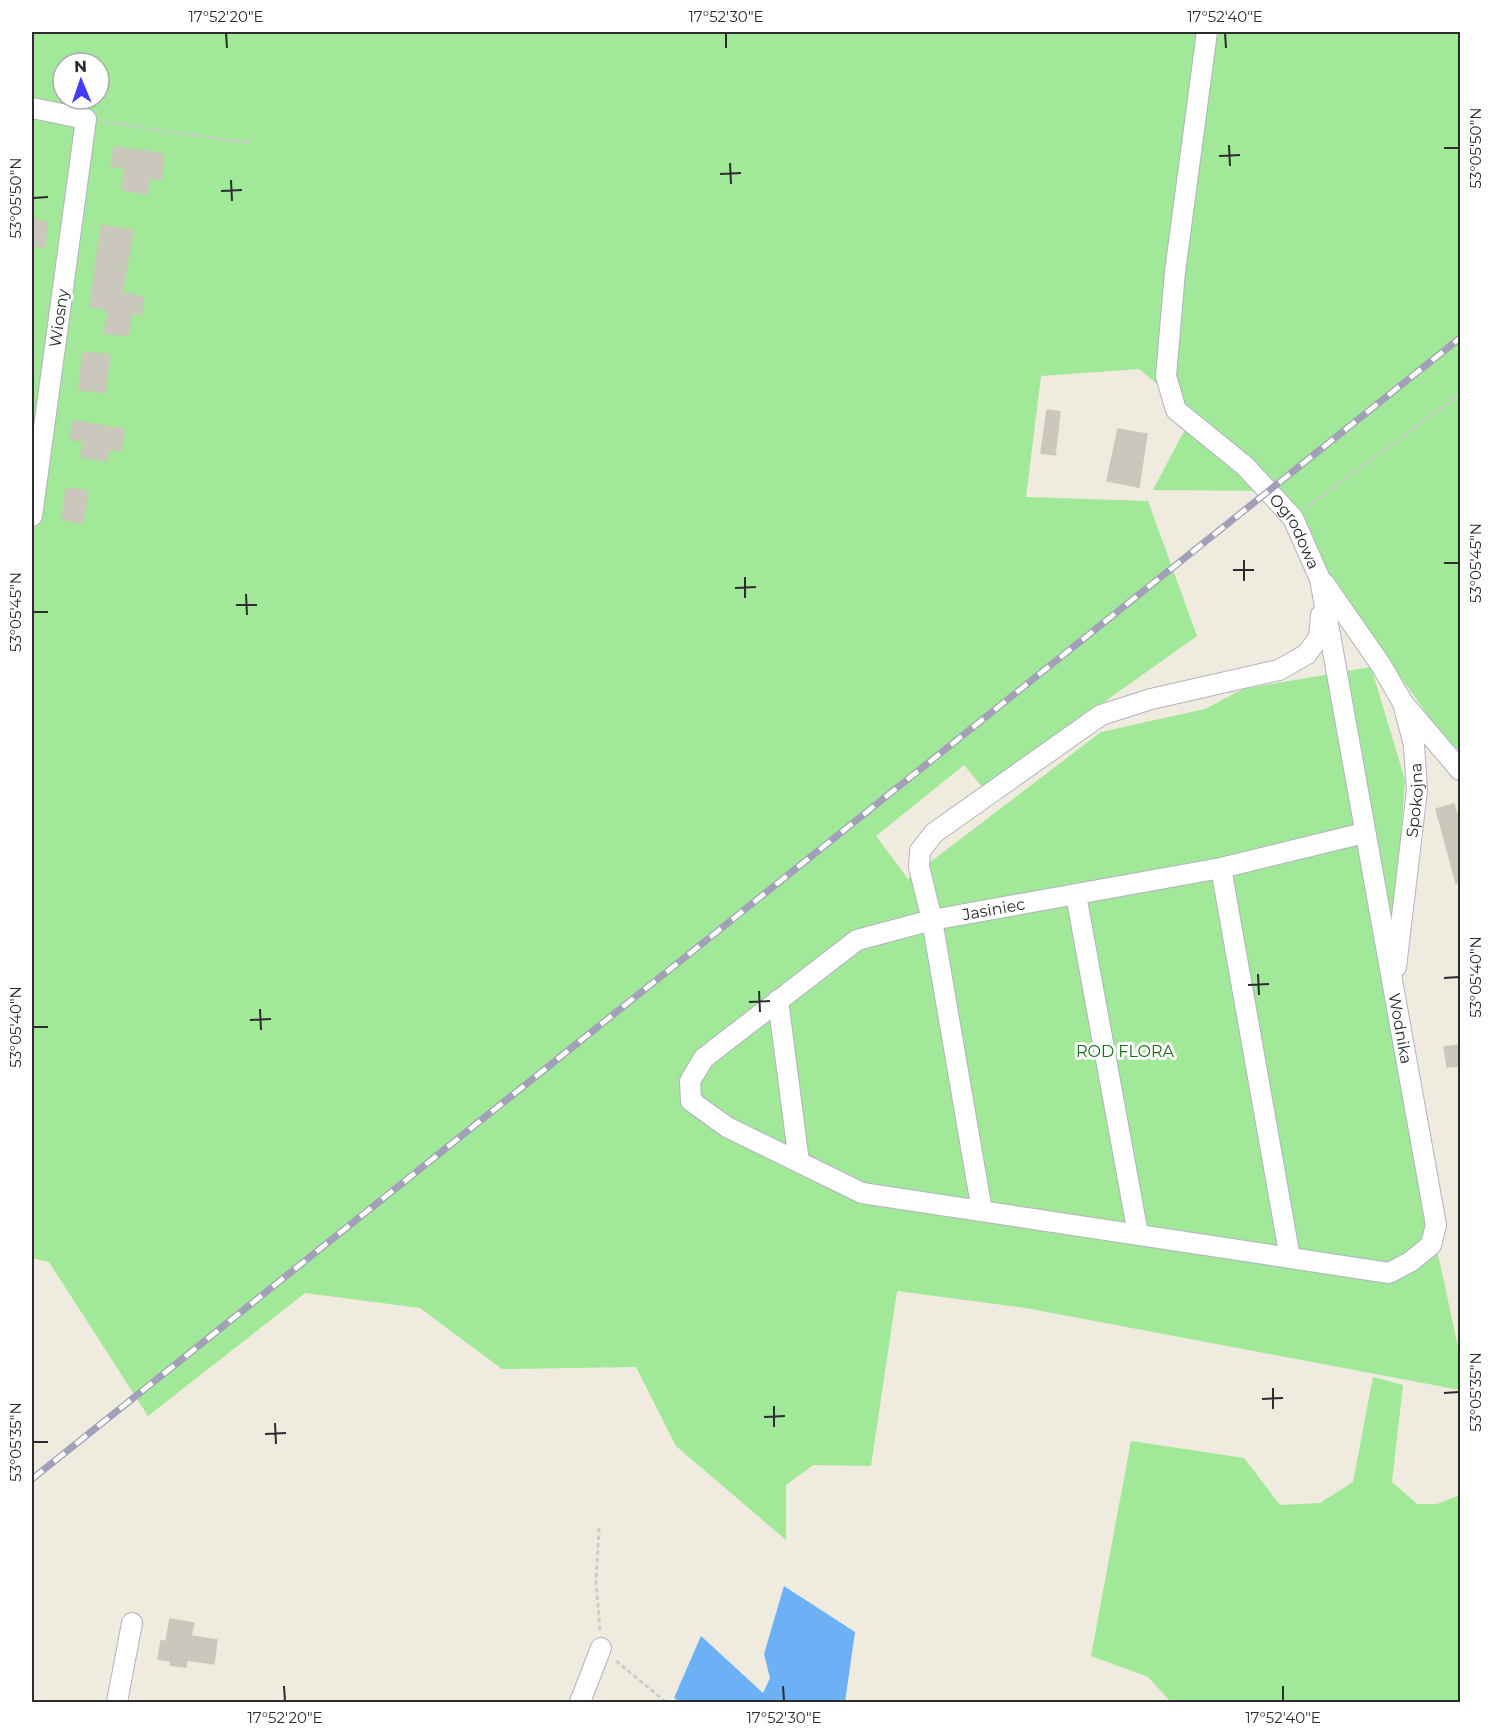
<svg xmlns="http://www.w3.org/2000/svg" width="1492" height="1734" font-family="Montserrat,sans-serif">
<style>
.green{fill:#a1e898;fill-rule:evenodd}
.water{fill:#6cb1f5}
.building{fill:#cac8bd;stroke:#cac8b7;stroke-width:1.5}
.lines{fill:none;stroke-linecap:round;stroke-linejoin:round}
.minor-casing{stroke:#b2b2c1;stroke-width:22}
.path{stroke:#ccc;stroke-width:3;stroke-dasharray:4.5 3;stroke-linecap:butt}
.minor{stroke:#fff;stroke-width:20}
.rail-casing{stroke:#a2a0b8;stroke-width:7}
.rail{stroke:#fff;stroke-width:4.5;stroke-dasharray:14;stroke-linecap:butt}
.ticks{fill:none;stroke:#2c2c2c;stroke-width:2}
.labels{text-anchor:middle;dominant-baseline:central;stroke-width:6;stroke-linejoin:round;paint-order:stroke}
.street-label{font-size:16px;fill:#2c2c2c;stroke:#fff}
.park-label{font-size:16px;fill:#176f19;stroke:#fff}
.neatline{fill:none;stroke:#2c2c2c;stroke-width:2}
.ticks-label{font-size:15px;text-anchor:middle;fill:#2c2c2c}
</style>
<rect width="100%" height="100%" fill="#efebde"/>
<g class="green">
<path d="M32,32H1460V751L1446,740L1342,596L1284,491L1153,490L1193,414L1139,369L1041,376L1026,497L1148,501L1197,636L983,788L964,765L876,836L908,879L1101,732L1205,709L1243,689L1371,667L1405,780L1390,990L1431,1222L1460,1356V1390L1026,1308L897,1291L871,1466L813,1465L786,1485V1540L676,1446L636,1367L502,1369L420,1308L305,1293L148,1416L49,1262L32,1258ZM63,63H99V99H63Z"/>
<polygon points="1373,1377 1403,1385 1392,1482 1417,1504 1437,1504 1460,1495 1460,1702 1171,1702 1148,1677 1091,1656 1131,1441 1244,1458 1280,1505 1320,1503 1353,1482"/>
</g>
<polygon class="water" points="784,1586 855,1632 845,1702 681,1702 674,1698 701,1636 763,1693 770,1678 764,1654"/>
<g class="building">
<polygon points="114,147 164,154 161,180 149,178 147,194 121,190 125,168 111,166"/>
<polygon points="32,219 48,222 44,248 32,246"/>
<polygon points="101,225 133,230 122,293 144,297 141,315 132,313 128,336 104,333 108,310 90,307"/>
<polygon points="83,352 110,355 105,393 79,390"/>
<polygon points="1047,410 1060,412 1055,455 1041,453"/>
<polygon points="73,421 124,429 121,451 109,449 107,461 81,457 83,441 70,439"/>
<polygon points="1118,429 1147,434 1139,487 1107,481"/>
<polygon points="66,488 88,491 83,523 62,520"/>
<polygon points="1454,804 1461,828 1461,882 1456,883 1436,809"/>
<polygon points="1461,1045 1461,1066 1447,1067 1444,1047"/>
<polygon points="170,1619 194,1623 191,1636 217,1640 214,1664 187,1660 186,1667 170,1665 171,1661 158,1659 161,1641 166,1641"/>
</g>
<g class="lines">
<g class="minor-casing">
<g id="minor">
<path id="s1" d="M1207,32L1175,272L1166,376L1176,410L1245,466L1293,518L1320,579L1436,1225L1431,1245L1410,1262L1389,1273L862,1193L727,1127L691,1101L690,1081L704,1058L857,940L932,920L1221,868L1364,833"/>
<polyline points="32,108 86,119 32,516"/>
<polyline points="1324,583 1381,665 1403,703"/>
<polyline points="1221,868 1290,1258"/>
<polyline points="1076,895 1138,1234"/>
<path id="s2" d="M1396,967L1417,790L1414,745L1403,703L1460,770"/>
<polyline points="778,1000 799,1162"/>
<polyline points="982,1211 932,920 919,867 920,851 934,833 1101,715 1151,699 1279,670 1307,654 1319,637 1321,615"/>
<polyline points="117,1702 132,1623"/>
<polyline points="580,1702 601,1648"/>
</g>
</g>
<g class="path">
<polyline points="103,122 249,143"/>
<polyline points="1306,508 1460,394"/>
<polyline points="599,1528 596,1581 600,1632"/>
<polyline points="616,1661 666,1702"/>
</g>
<use href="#minor" class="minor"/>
<g class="rail-casing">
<polyline id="rail" points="32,1479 1460,338"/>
</g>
<use href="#rail" class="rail"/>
</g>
<path class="ticks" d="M226,33L227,48M726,33V48M1225,33L1226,48M1229,145L1230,166M1444,148H1459M1219,156L1240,155M730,163L731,184M720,174L741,173M231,180L232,201M221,191L242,190M33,198L48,197M1244,560V581M1444,563H1459M1233,570H1254M745,577V598M735,588L756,587M246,594L247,615M236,605H257M33,612H48M1258,974L1259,995M1444,978L1459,977M1248,985L1269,984M759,991L760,1012M749,1002L770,1001M260,1009L261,1030M250,1020L271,1019M33,1027H48M1273,1388V1409M1444,1393L1459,1392M1262,1399L1283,1398M774,1406V1427M764,1417L785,1416M275,1423L276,1444M265,1434L286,1433M33,1442H48M284,1686L285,1701M783,1686L784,1701M1283,1686V1701"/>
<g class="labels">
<g class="street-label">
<text transform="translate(59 318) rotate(-82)">Wiosny</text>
<text stroke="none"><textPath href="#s1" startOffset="554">Ogrodowa</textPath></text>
<text stroke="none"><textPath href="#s2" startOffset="168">Spokojna</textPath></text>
<text stroke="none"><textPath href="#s1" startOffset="2444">Jasiniec</textPath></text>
<text stroke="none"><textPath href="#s1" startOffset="1065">Wodnika</textPath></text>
</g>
<g class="park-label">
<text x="1125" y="1051">ROD FLORA</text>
</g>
</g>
<rect width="1492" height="1734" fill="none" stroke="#ffffff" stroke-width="66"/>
<g transform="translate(81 81) rotate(358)"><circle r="28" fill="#ffffff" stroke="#ababab" stroke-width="1.5"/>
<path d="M0-4.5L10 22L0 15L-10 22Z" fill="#443bff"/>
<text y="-9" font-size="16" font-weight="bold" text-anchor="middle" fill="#2c2c2c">N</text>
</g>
<rect x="33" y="33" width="1426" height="1668" class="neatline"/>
<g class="ticks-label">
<text x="226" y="22">17°52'20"E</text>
<text x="726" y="22">17°52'30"E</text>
<text x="1225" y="22">17°52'40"E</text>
<text transform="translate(1476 148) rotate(-90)" y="5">53°05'50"N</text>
<text transform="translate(16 198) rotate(-90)" y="5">53°05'50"N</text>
<text transform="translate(1476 563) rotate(-90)" y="5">53°05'45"N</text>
<text transform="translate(16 612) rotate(-90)" y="5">53°05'45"N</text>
<text transform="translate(1476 977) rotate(-90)" y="5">53°05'40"N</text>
<text transform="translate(16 1027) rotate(-90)" y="5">53°05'40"N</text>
<text transform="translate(1476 1392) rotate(-90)" y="5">53°05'35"N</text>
<text transform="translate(16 1442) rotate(-90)" y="5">53°05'35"N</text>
<text x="285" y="1723">17°52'20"E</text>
<text x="784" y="1723">17°52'30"E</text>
<text x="1283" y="1723">17°52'40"E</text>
</g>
</svg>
